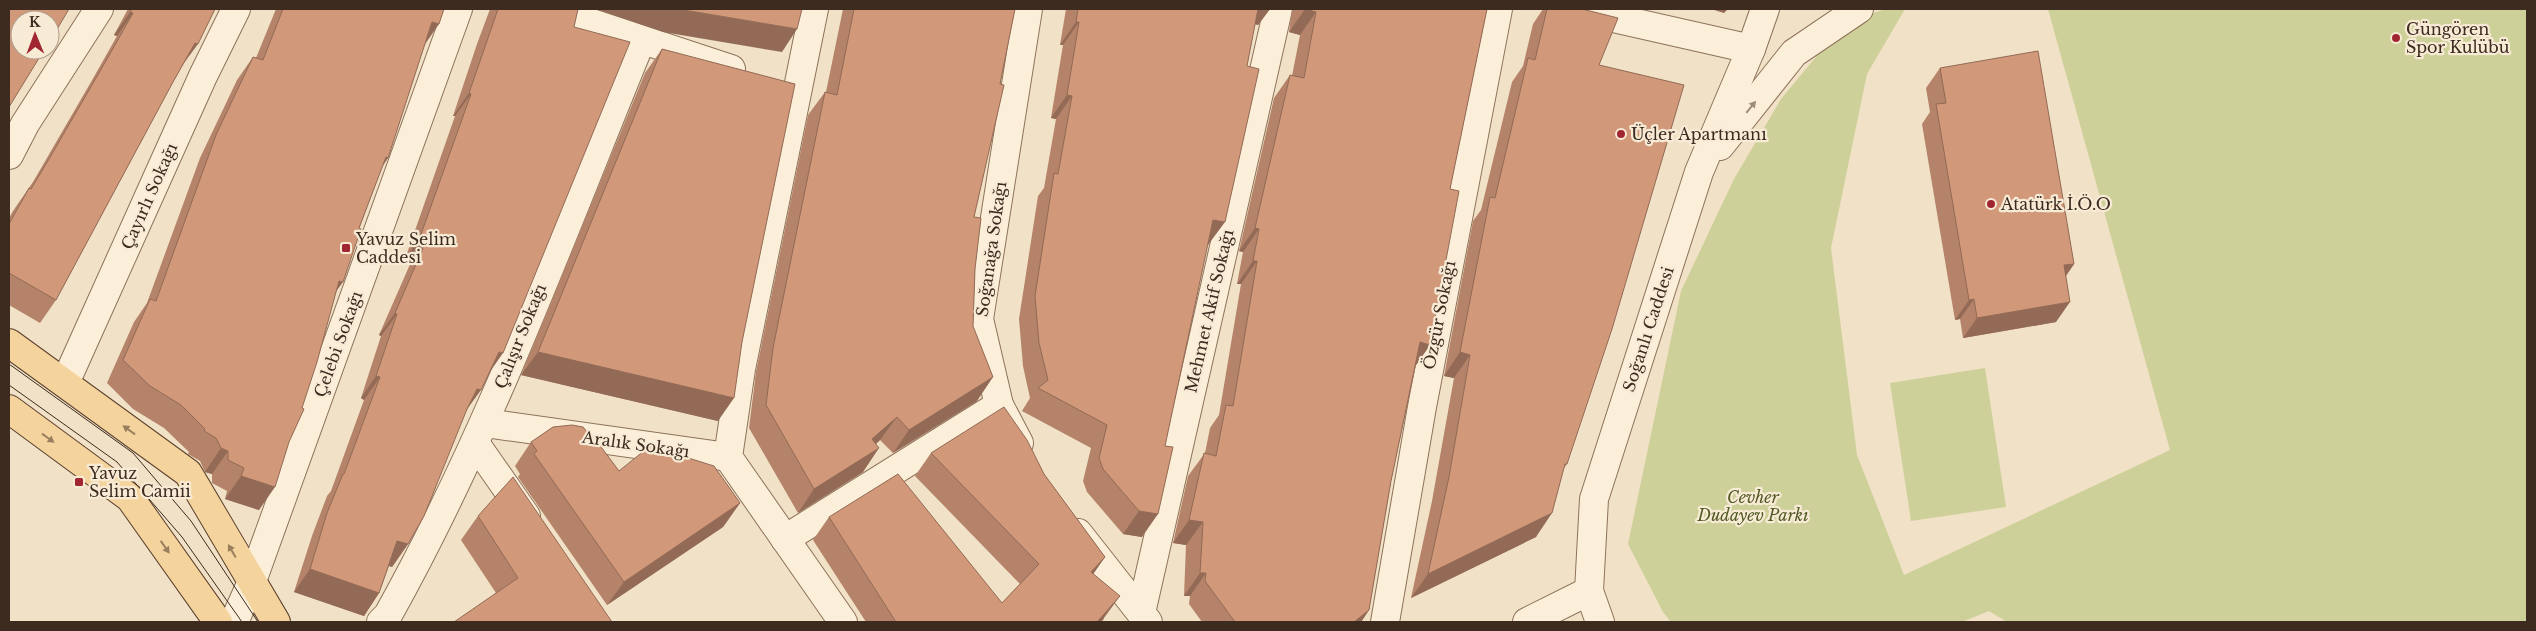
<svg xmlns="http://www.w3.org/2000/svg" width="2536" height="631" font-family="'Libre Baskerville',serif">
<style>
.green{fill:#ced099}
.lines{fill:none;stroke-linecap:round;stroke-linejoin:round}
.minor-casing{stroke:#8d725a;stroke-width:30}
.major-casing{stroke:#5b402e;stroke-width:30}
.minor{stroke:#fbefda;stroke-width:28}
.major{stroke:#f5d39d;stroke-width:28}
.tram{stroke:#3d2b1f;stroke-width:1}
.wall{fill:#b48369}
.shaded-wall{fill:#926a55}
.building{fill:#d1987a;stroke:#926a55}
.oneway{fill:#9c8d7c}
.oneway2{fill:#997f5e}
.poi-dot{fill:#a02731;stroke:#f8ebd6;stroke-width:2}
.labels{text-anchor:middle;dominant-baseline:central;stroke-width:4.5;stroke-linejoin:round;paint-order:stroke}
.poi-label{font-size:16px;fill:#3d2b1f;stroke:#f8ebd6;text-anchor:start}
.street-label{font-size:16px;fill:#3d2b1f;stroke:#f8ebd6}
.park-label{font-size:16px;font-style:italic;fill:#515a24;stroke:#f8ebd6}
</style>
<rect width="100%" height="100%" fill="#f1e1c6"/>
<g class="green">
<polygon points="1886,9 1905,9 1867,74 1831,248 1857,455 1904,575 2170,450 2048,9 2527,9 2527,622 2007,622 1989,611 1962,622 1671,622 1663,612 1628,544 1681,291 1734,179 1781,99 1820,52 1858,18"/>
<polygon points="1985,368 2006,507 1911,521 1890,383"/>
</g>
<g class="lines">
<g class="minor-casing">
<g id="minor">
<polyline points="549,9 731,69"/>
<polyline points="814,9 741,369 728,457 843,622"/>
<polyline points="1574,9 1751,49"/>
<polyline points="1720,146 1794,53 1859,9"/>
<polyline points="9,155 25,124 99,9"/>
<polyline points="65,383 203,76 236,9"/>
<polyline points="485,423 728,457"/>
<polyline points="475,443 526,516"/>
<polyline points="1019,443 999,405 979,319 1028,9"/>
<polyline points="1078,533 1148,622"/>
<polyline points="785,539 999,405"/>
<polyline points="1589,591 1600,622"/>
<polyline points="1141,613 1278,9"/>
<polyline points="234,622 251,584 458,9"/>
<path d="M381,622L388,615C490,432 562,234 641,41"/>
<polyline points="1385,622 1422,407 1498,9"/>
<polyline points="1527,622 1589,591 1594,499 1699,172 1751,49 1765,9"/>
</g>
</g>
<g class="major-casing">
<g id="major">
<polyline points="9,343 188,473 276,622"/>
<polyline points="9,409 130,498 218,622"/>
</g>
</g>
<use href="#minor" class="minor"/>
<use href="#major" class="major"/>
<g class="tram">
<polyline points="9,364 133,453 191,521 258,622"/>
<polyline points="9,385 117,462 182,537 242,622"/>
</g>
</g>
<g class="wall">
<polygon points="128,9 215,9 173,82 56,300 40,323 9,305 9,218 13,211 33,182 91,82 117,36 114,35"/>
<polygon points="276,9 444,9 424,45 388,158 382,167 336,291 259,510 225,499 227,491 212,483 212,474 205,472 200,461 188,454 189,452 164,428 133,409 107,383 134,322 147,303 200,158 237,80 253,57 256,58"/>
<polygon points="490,9 578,9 488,374 466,411 408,544 392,567 389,566 379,593 364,616 294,592 312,536 327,496 331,491 364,400 361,398 381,336 379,335 411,262 405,259 455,116 453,116 477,44"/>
<polygon points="843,9 1015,9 974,217 975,269 973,326 977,401 893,453 880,440 876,444 863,472 798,513 749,428 756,372 808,115 825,92 826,92"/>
<polygon points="1066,9 1270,9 1258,25 1255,24 1208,245 1207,245 1142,537 1123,534 1087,492 1083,481 1091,448 1022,411 1030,398 1023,366 1019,319 1038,196 1044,188 1056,119 1051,118 1063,45 1060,45"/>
<polygon points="1292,9 1487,9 1450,189 1430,345 1416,365 1391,481 1369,610 1361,622 1202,622 1189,604 1190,596 1184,596 1186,545 1173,543 1188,476 1205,453 1210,428 1219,415 1241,284 1237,284 1243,252 1239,251 1274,98 1290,75 1292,76 1300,35 1289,32"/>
<polygon points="1543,9 1582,9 1599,65 1567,464 1564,468 1536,537 1411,598 1432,501 1454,378 1444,376 1473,221 1481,210 1512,82 1523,66 1533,24"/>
<polygon points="662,49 718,421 521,375 645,73"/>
<polygon points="1940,68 2074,264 2066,276 2056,322 1963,338 1960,319 1955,320 1922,124 1930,112 1926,88"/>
<polygon points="531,442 619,471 740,503 723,527 607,605 518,477 520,474 515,466"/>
<polygon points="931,453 1044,474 1105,557 1093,574 1104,619 1101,622 866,622 813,540 829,517 1002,603 1020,584 915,476"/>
<polygon points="478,516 612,622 496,593 461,540"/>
</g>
<g class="shaded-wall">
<polygon points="596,9 678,9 797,29 782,52 663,32"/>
<polygon points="1253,9 1270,9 1258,25 1244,21"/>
<polygon points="1305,9 1316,12 1300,35 1289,32"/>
<polygon points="1711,9 1728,9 1724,13"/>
<polygon points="130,12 133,13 117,36 114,35"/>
<polygon points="432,22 439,24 423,47"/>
<polygon points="1076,22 1079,22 1063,45 1060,45"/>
<polygon points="195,43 198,44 181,67 179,66"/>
<polygon points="469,93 471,94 455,116 453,116"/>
<polygon points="1067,95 1072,96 1056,119 1051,118"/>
<polygon points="386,157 388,158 372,181"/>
<polygon points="1213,220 1225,222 1208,245 1196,243"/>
<polygon points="1255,228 1259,229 1243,252 1239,251"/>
<polygon points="420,237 427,239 411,262 405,259"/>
<polygon points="1253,261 1257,261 1241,284 1237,284"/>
<polygon points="2074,264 2060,284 2064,265"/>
<polygon points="339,281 343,282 326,305"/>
<polygon points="1974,299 1960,319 1955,320 1969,300"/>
<polygon points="2070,302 2056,322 1963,338 1977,318"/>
<polygon points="395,313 397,314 381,336 379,335"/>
<polygon points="1420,342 1430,345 1414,368"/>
<polygon points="499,352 503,353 487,376"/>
<polygon points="538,352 734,398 718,421 521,375"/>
<polygon points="1460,352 1470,355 1454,378 1444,376"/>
<polygon points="376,376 380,377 364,400 361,398"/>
<polygon points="993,377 977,401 893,453 909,430"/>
<polygon points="477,389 481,390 465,412"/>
<polygon points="897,417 880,440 855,463 872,439"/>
<polygon points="221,448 228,451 212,474 205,472"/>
<polygon points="879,448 863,472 798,513 814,489"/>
<polygon points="241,476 275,487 259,510 225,499"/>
<polygon points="740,503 723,527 607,605 624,582"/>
<polygon points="1139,511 1158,514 1142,537 1123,534"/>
<polygon points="1552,513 1536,537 1411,598 1428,574"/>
<polygon points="1189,520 1203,522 1186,545 1173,543"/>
<polygon points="397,541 408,544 392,567 382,563"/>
<polygon points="1105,557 1089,580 1091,572"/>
<polygon points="310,569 379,593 364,616 294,592"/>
<polygon points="1200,573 1206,573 1190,596 1184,596"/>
<polygon points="1120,596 1101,622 1097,622"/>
<polygon points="1369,610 1361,622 1354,622"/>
</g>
<g class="building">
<polygon points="9,9 69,9 50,41 50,20 20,20 20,50 44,50 9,107"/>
<polygon points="132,9 215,9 198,44 195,43 173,82 56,300 9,273 9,224 29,188 31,189 49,159 107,59 133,13 130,12"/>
<polygon points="283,9 444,9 439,24 432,22 388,158 386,157 359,228 361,229 343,282 339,281 317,362 302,408 304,409 289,442 275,487 241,476 244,468 228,460 228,451 221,448 216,438 204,431 205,429 181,405 150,386 123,360 150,299 156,301 216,135 253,57 263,60"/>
<polygon points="498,9 578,9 574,27 630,42 503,353 499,352 481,390 477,389 467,409 424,516 408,544 397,541 379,593 310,569 327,513 343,474 344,474 380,377 376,376 397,314 395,313 427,239 420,237 471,94 469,93"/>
<polygon points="678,9 802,9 797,29"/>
<polygon points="854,9 1015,9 1000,84 1004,85 974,217 981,218 975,269 973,326 993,377 909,430 897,417 872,439 879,448 814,489 766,405 773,348 825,92 837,95"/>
<polygon points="1078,9 1258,9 1247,66 1259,69 1225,222 1213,220 1165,446 1173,447 1158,514 1139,511 1103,469 1099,458 1107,425 1038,388 1048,380 1039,343 1035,296 1054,173 1058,174 1072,96 1067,95 1079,22 1076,22"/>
<polygon points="1305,9 1487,9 1450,189 1459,191 1430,345 1420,342 1391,481 1369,610 1354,622 1235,622 1205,581 1206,573 1200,573 1203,522 1189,520 1204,453 1216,456 1226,405 1233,406 1257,261 1253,261 1259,229 1255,228 1290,75 1304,78 1316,12"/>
<polygon points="1547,9 1582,9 1618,18 1599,65 1684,85 1612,329 1567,464 1565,464 1552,513 1428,574 1449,477 1470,355 1460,352 1490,197 1495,198 1528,58 1535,60"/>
<polygon points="662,49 795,84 742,342 734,398 538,352"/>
<polygon points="2038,51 2074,264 2064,265 2070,302 1977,318 1974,299 1969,300 1936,104 1946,103 1940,68"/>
<polygon points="1004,407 1027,440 1044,474 1105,557 1091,572 1120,596 1097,622 896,622 829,517 898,474 1002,603 1039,564 931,453"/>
<polygon points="572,425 583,427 588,433 590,432 619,471 650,446 714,466 740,503 624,582 534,454 537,451 531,442 553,427"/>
<polygon points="513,477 612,622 454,622 518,578 478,516"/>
</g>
<defs><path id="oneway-solid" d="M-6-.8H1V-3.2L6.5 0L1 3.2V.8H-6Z" transform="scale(1.25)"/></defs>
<use class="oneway" href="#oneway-solid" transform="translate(1751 107) rotate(-51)"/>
<g class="oneway2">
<use href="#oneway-solid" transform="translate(129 430) rotate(-144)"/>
<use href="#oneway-solid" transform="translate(48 438) rotate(36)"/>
<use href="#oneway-solid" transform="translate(165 547) rotate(55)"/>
<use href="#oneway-solid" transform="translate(232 551) rotate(-120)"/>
</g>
<g class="poi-dot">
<circle cx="2396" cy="38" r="5"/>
<circle cx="1621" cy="134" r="5"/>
<circle cx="1991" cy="204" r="5"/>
<rect x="341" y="243" width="10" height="10" rx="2.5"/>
<rect x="74" y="477" width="10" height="10" rx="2.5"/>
</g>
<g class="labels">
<g class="poi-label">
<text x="2406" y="29">Güngören<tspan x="2406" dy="18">Spor Kulübü</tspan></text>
<text x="1631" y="134">Üçler Apartmanı</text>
<text x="2001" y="204">Atatürk İ.Ö.O</text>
<text x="356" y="239">Yavuz Selim<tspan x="356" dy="18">Caddesi</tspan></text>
<text x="89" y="473">Yavuz<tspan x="89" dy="18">Selim Camii</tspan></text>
</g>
<g class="street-label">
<text transform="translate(149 196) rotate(-66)">Çayırlı Sokağı</text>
<text transform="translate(991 249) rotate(-82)">Soğanağa Sokağı</text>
<text transform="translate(1209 311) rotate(-77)">Mehmet Akif Sokağı</text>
<text transform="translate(1439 315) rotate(-79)">Özgür Sokağı</text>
<text transform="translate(1648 329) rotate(-72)">Soğanlı Caddesi</text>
<text transform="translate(520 336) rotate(-68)">Çalışır Sokağı</text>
<text transform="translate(338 344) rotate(-70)">Çelebi Sokağı</text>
<text transform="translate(636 444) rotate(8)">Aralık Sokağı</text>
</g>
<g class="park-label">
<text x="1753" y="497">Cevher<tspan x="1753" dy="18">Dudayev Parkı</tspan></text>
</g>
</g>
<rect width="2536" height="631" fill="none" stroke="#3d2b1f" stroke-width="20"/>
<g transform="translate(35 35) rotate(359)"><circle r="24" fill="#f8ebd6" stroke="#ad9e8d"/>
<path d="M0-4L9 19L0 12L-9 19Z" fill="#a02731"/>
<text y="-8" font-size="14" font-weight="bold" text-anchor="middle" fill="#3d2b1f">K</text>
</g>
</svg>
